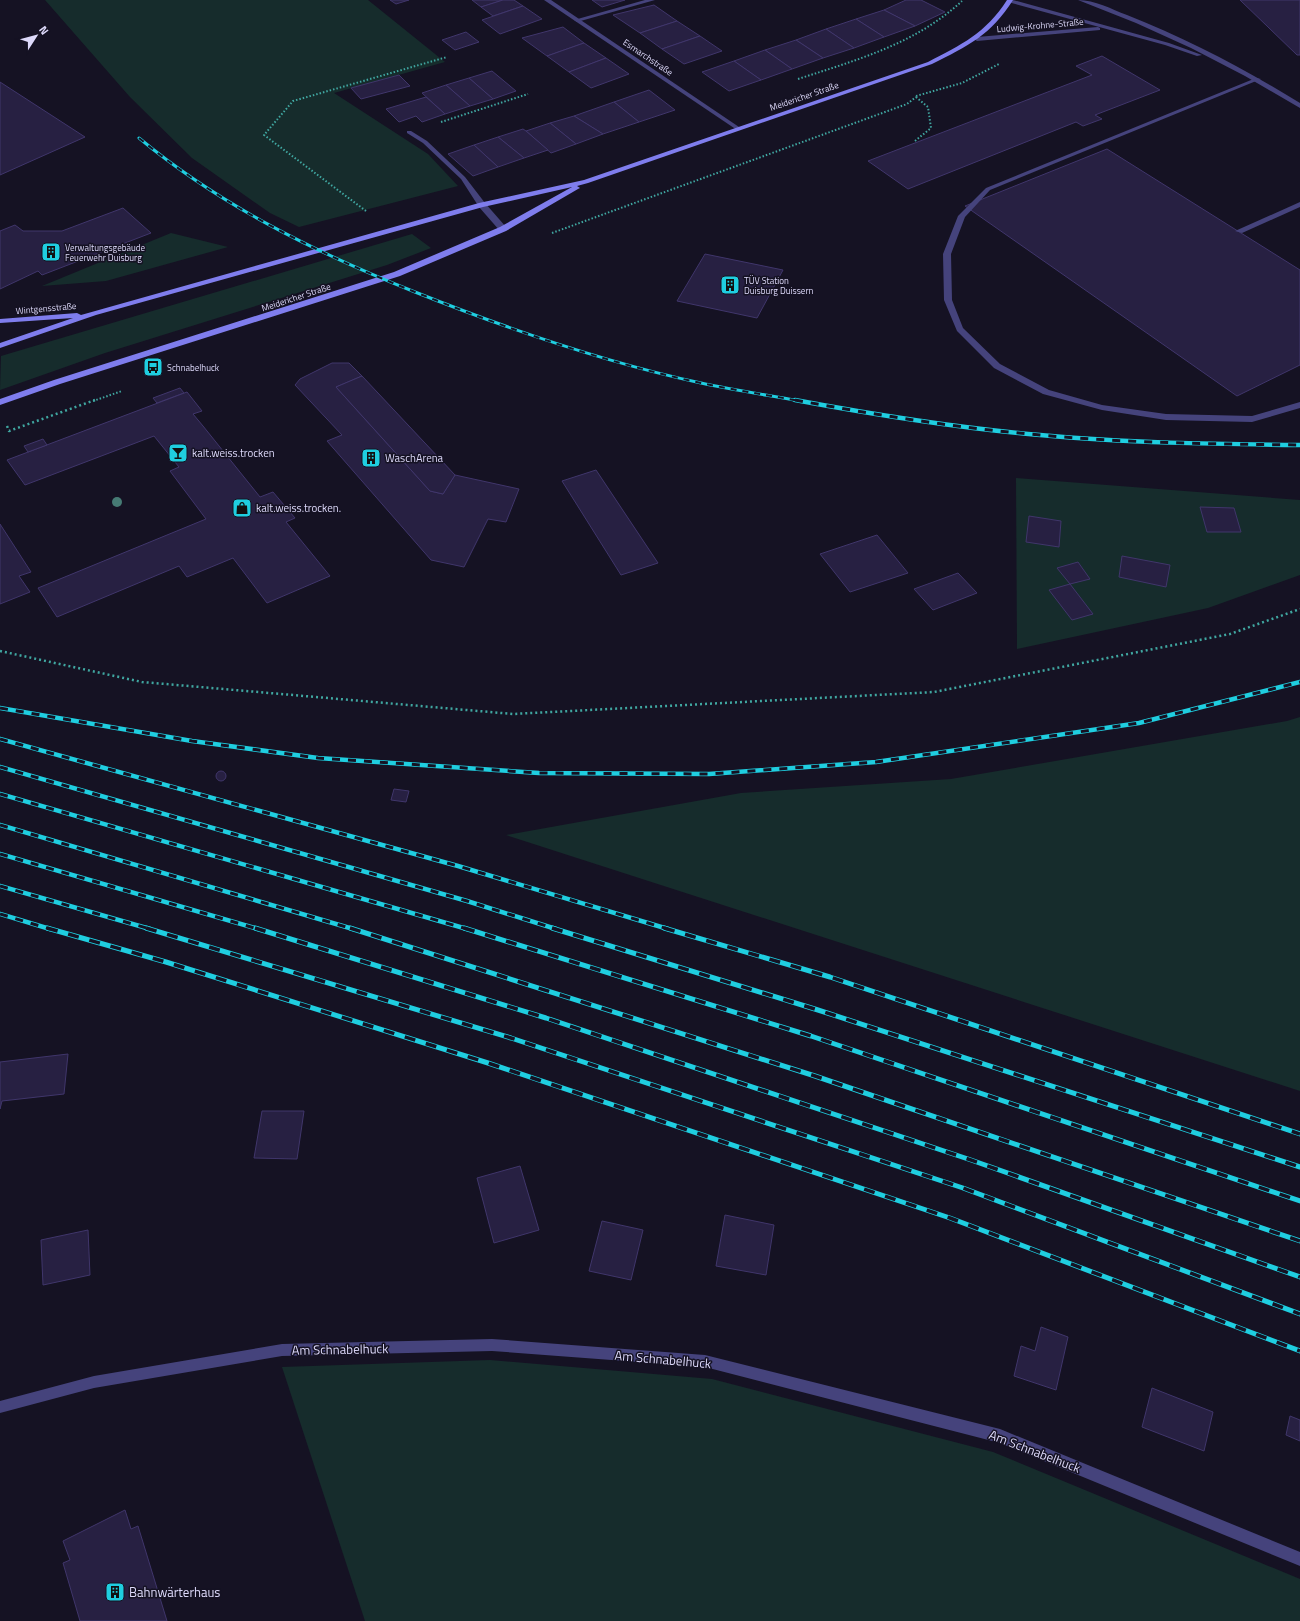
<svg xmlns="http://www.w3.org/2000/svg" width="1300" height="1621" font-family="'Titillium Web',sans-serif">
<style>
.green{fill:#162c2c}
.building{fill:#272042;stroke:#40366b}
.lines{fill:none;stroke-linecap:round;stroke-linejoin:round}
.path-far1{stroke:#40a7a1;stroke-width:2;stroke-dasharray:1.5 2;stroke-linecap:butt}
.path{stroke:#40a7a1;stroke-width:2.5;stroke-dasharray:2 3;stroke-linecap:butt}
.service{fill:#45437c;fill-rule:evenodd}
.minor{fill:#45437c;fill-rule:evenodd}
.secondary{fill:#7f7ded;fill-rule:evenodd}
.rail-far2-casing{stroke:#1fcee0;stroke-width:3}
.rail-far1-casing{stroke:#1fcee0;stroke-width:4.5}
.rail-casing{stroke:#1fcee0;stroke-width:5}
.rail-far2{stroke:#151223;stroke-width:2;stroke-dasharray:6;stroke-linecap:butt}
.rail-far1{stroke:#151223;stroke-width:3;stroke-dasharray:8;stroke-linecap:butt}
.rail{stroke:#151223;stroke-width:3.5;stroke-dasharray:11;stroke-linecap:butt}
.tree{fill:#467a74}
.labels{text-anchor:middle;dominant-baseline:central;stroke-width:3;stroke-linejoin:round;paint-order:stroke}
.far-street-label{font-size:9px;fill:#ddd9fa;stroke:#151223}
.far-poi-label{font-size:9px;fill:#ddd9fa;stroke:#151223;text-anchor:start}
.poi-label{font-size:11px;fill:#ddd9fa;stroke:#151223;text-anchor:start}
.near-street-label{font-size:13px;fill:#ddd9fa;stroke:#151223}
.near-poi-label{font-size:13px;fill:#ddd9fa;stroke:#151223;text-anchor:start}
</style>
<rect width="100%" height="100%" fill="#151223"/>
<g class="green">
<polygon points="45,0 368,0 445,62 334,93 428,154 458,186 299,227 270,213 192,158 130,97"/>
<polygon points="171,233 228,247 106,281 42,286"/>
<polygon points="412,234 431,248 387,265 105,353 0,390 1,356"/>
<polygon points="1016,478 1300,500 1300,575 1208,608 1017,649"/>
<polygon points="1300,717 1300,1091 506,835 741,793 951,779 1287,721"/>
<polygon points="490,1360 712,1379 993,1452 1300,1579 1300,1621 365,1621 282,1367"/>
</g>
<g class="building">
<polygon points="390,0 409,0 396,4"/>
<polygon points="472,0 503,0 481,7"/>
<polygon points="503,0 514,0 523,6 493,16 481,7"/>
<polygon points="592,0 625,0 602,7"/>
<polygon points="906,0 921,0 945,12 915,26 884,10"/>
<polygon points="1240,0 1300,0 1300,55 1297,55"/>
<polygon points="654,5 677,21 640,33 613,15"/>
<polygon points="523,6 542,19 500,34 482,20"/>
<polygon points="884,10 915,26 884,37 856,19"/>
<polygon points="856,19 884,37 854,48 826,29"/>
<polygon points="677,21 700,36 662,49 640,33"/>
<polygon points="563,27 584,43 547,56 522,38"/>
<polygon points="826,29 854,48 823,58 796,40"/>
<polygon points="466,32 479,42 455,50 442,40"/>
<polygon points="700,36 722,51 684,64 662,49"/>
<polygon points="796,40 823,58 792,69 765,50"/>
<polygon points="584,43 606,58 569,72 547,56"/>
<polygon points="765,50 792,69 761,80 734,61"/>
<polygon points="1102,56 1160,90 1095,115 1102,119 1083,126 1076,122 908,189 868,161 1092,75 1076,66"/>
<polygon points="606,58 629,74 591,88 569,72"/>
<polygon points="734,61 761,80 729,91 702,72"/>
<polygon points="492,71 516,91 493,99 469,78"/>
<polygon points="399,75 410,86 361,99 351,88"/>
<polygon points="469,78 493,99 470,106 446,85"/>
<polygon points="0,82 85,137 0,175"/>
<polygon points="446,85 470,106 445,114 422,93"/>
<polygon points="649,90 675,110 639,122 614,102"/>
<polygon points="426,97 445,114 422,122 416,116 399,122 386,109"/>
<polygon points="614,102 639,122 603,134 574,116"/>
<polygon points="574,116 603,134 576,144 550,123"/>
<polygon points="550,123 576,144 551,153 526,131"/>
<polygon points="523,129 526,131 548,150 524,158 498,137"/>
<polygon points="498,137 524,158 498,167 474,145"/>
<polygon points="474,145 498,167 473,176 448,154"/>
<polygon points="1107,149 1300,270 1300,365 1237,396 965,206"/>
<polygon points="123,208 151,233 42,275 38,271 0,289 0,231 15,225 23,231 62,231"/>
<polygon points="705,254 783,270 757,318 677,301"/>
<polygon points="332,363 349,363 362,376 336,387 430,491 443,494 455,475 519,489 506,522 488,519 464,567 431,560 327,441 342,435 295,385 300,379"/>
<polygon points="362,376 455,475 443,494 430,491 336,387"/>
<polygon points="180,388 184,393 157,403 153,398"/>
<polygon points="187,392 202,411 193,414 203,426 260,497 273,492 295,518 286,522 330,576 267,603 233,558 187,577 179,566 57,617 38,588 206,519 170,471 179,467 154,436 25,485 7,460"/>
<polygon points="43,439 47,445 28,452 24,446"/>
<polygon points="596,470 658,563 621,575 562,481"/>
<polygon points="1200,507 1234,508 1241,532 1207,532"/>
<polygon points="1029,516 1061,521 1059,547 1026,542"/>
<polygon points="0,524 31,572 19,576 30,592 0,604"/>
<polygon points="877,535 908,573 850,592 820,554"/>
<polygon points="1122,556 1170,565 1166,587 1119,577"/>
<polygon points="1078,562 1090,579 1070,584 1057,568"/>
<polygon points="958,573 977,593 933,610 914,589"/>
<polygon points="1070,584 1093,614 1072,620 1049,590"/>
<circle cx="221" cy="776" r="5"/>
<polygon points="394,789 409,791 406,802 391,800"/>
<polygon points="68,1054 64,1094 2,1101 0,1109 0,1062"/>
<polygon points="262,1111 304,1111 297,1159 254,1158"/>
<polygon points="520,1166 539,1230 494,1243 477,1178"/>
<polygon points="725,1215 774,1225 766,1275 716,1266"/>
<polygon points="602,1221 643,1230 631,1280 589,1271"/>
<polygon points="88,1230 90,1275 43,1285 41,1240"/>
<polygon points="1041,1327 1068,1337 1056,1390 1014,1376 1021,1346 1035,1351"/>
<polygon points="1152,1388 1213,1412 1204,1451 1142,1427"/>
<polygon points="1290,1416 1300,1420 1300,1441 1286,1435"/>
<polygon points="125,1510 131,1529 138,1526 167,1621 80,1621 63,1563 70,1560 63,1541"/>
</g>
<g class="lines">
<g class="path-far1">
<path d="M798,79C857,60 915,44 962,1"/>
<polyline points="916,96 962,83 999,64"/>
<polyline points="441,122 528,94"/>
<polyline points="915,141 931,128 928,107 916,97"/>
<polyline points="366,211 264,135 293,101 447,57"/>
<polyline points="552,233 907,104 916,97"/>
<polyline points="93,401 122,391"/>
</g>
<g class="path">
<polyline points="7,426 9,431 95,400"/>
<polyline points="0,651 142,682 513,714 934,692 1230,634 1300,609"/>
</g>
<g class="service">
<polygon points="645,0 655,0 577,22 574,20"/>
<polygon points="1256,78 1261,79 990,190 965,217 951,254 952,300 963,328 1000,364 1049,390 1102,405 1166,414 1252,416 1300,402 1300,408 1252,422 1166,420 1102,410 1043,394 994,368 957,331 944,300 943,254 958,216 986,188"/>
<polygon points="407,131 411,131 427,141 465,177 485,203 506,227 506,231 500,231 479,207 461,179 423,143 407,133"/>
<polygon points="1300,202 1300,207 1242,233 1235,231"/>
<polygon points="492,1339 705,1355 1000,1429 1300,1552 1300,1566 1000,1443 705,1367 492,1351 282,1356 94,1388 0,1413 0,1401 94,1376 282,1344"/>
</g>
<g class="minor">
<polygon points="544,0 551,0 742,129 737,130"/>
<polygon points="1008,0 1013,0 1169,43 1202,55 1197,56 1165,45 1008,2"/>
<path d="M1078,0C1095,0 1111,9 1127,15C1188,39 1245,69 1300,103V108L1245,76L1191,48L1136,23Z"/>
<polygon points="1098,27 1100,28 1100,30 977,41 974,39 977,37"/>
</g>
<path class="secondary" d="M1007,0H1013C991,35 968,46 932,64L588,183L577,186L580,188L578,189L506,231L400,276L60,384L0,405V399L54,380L394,272L500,227L572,187L483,207L96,315L0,348V343L73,318L0,323V319L77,313L81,315L479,203L584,180L928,62C961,45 986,33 1007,0Z"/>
<g class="rail-far2-casing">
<path id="rail-far2" d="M139,138C221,206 317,253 415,292C508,329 603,362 701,383C734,390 767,395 800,401"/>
</g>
<g class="rail-far1-casing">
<g id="rail-far1">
<path d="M795,400C876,415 958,428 1040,435C1126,443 1213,444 1300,445"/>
<polyline points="0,708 192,741 318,758 539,773 709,774 876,762 1139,723 1300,682"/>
<polyline points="0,739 458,866 668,929"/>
<polyline points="0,767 467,901 556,929"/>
<polyline points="0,794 467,929"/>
<polyline points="0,825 353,929"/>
<polyline points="0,854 258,929"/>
<polyline points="0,886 150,929"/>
<polyline points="0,914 50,929"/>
</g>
</g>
<g class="rail-casing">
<g id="rail">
<polyline points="47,928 166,962 488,1063 950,1218 1300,1351"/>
<polyline points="146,928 511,1038 963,1188 1300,1314"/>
<polyline points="255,928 546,1018 971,1160 1300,1277"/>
<polyline points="350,928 815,1076 1300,1241"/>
<polyline points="464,928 811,1036 1300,1201"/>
<polyline points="552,928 818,1010 1300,1167"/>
<polyline points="664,928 830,977 1300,1134"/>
</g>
</g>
<use href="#rail-far2" class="rail-far2"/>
<use href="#rail-far1" class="rail-far1"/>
<use href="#rail" class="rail"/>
</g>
<circle class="tree" cx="117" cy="502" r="5"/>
<defs>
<g id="building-square" transform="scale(1)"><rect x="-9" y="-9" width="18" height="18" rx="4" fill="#1fcee0" stroke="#151223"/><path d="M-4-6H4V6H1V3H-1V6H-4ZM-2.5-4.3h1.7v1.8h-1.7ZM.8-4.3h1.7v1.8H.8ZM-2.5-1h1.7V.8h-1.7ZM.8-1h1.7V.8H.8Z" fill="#111"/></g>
<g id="bus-square" transform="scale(1)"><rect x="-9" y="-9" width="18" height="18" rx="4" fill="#1fcee0" stroke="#151223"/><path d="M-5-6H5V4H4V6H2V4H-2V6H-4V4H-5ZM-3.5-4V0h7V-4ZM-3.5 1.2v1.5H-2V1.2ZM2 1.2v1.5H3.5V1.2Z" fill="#111"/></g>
<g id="bar-square" transform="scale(1)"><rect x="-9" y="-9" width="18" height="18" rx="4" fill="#1fcee0" stroke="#151223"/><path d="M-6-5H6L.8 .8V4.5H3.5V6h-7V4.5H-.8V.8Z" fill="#111"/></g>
<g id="shop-square" transform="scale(1)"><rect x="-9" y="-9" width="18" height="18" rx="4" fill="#1fcee0" stroke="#151223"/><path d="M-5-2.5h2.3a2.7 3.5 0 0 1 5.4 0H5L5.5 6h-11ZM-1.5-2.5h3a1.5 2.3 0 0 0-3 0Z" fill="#111"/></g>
</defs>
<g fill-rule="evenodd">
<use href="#building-square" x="51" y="252"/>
<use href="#building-square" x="730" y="285"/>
<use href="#bus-square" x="153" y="367"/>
<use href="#bar-square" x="178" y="453"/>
<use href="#building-square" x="371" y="458"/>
<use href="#shop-square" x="242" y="508"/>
<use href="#building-square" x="115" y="1592"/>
</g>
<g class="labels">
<g class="far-street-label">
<text transform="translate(1040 25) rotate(-5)">Ludwig-Krohne-Straße</text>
<text transform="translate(648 57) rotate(34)">Esmarchstraße</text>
<text transform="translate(804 96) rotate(-19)">Meidericher Straße</text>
<text transform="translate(296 297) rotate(-18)">Meidericher Straße</text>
<text transform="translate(46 308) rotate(-5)">Wintgensstraße</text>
</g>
<g class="far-poi-label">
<text x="65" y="247">Verwaltungsgebäude<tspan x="65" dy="10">Feuerwehr Duisburg</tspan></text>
<text x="744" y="280">TÜV Station<tspan x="744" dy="10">Duisburg Duissern</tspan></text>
<text x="167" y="367">Schnabelhuck</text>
</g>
<g class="poi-label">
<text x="192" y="453">kalt.weiss.trocken</text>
<text x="385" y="458">WaschArena</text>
<text x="256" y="508">kalt.weiss.trocken.</text>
</g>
<g class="near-street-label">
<text transform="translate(340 1349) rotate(-1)">Am Schnabelhuck</text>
<text transform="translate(663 1359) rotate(5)">Am Schnabelhuck</text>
<text transform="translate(1035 1451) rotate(21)">Am Schnabelhuck</text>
</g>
<g class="near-poi-label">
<text x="129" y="1592">Bahnwärterhaus</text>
</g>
</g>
<g transform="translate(36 36) rotate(54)" stroke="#151223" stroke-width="3" paint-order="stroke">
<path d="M0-3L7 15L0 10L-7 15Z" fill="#ddd9fa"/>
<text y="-6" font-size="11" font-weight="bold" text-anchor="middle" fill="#ddd9fa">N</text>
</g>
</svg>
